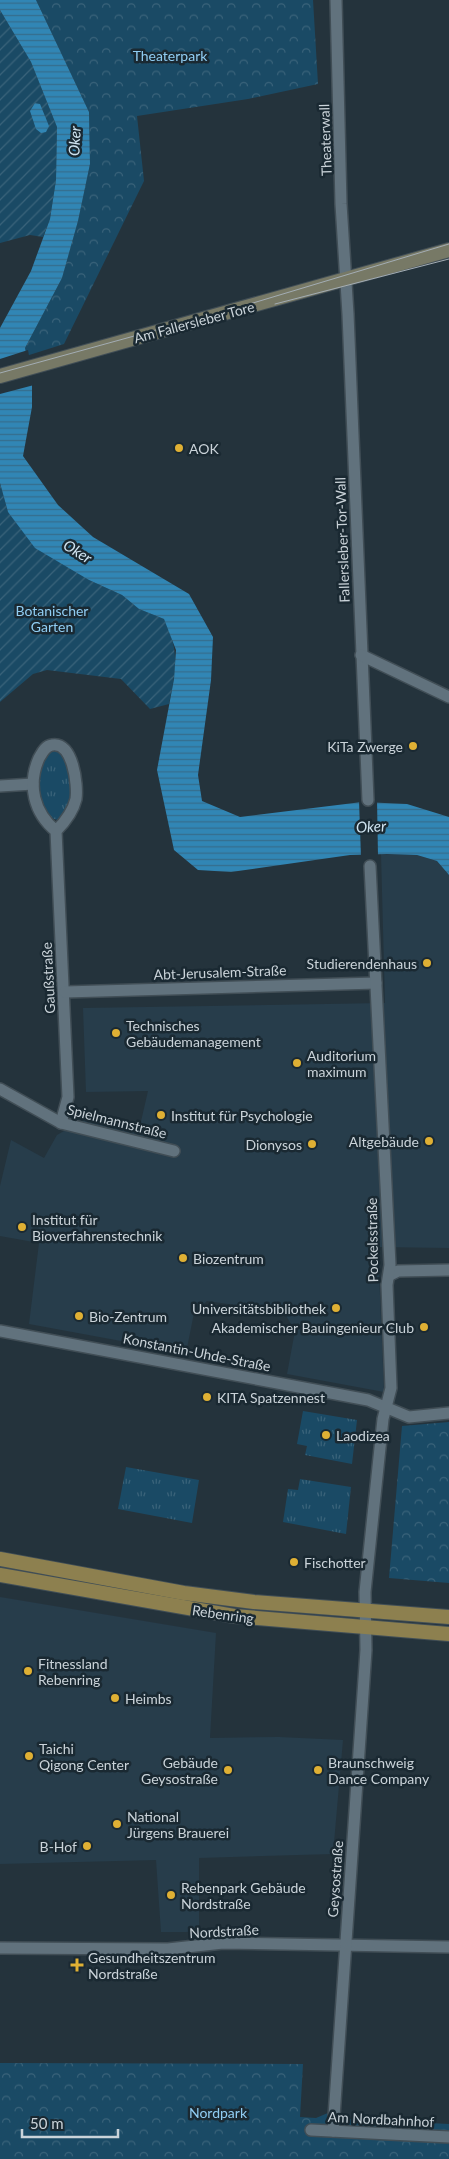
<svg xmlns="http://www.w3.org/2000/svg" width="449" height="2159" font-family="Lato,sans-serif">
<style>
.built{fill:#273d4b}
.grass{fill:url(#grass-tufts)}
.park{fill:url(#park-crowns)}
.garden{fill:url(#garden-furrows)}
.water{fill:url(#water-rules)}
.pier{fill:#24333c}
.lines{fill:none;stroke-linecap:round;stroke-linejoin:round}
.minor-casing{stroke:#414e56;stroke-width:14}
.secondary-casing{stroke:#414e56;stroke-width:16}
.primary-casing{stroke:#414e56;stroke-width:16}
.minor{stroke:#61727d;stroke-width:11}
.secondary{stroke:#777966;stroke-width:14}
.primary{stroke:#8d804f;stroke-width:14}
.tram{stroke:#a3adb4;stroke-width:1}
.poi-dot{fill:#dfb034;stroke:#1a2932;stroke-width:2}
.labels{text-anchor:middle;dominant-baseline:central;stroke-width:5;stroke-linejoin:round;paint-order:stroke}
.park-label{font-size:14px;fill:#90cdf3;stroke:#1a2932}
.street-label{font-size:14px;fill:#cad3d9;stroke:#1a2932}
.poi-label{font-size:14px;fill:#cad3d9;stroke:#1a2932;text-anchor:start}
.water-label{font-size:15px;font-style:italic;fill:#d0e4f1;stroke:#1a2932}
</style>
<defs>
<pattern id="grass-tufts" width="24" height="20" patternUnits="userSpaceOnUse" patternTransform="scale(1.25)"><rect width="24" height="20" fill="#1a4a65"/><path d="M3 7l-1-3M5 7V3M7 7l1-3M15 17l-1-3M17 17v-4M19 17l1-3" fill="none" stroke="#3a637a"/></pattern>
<pattern id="park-crowns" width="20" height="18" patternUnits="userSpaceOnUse" patternTransform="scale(1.25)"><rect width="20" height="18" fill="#1a4a65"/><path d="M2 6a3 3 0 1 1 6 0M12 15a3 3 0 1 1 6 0" fill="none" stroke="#3a637a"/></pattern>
<pattern id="garden-furrows" width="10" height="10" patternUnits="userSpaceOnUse" patternTransform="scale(1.25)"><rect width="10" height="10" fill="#1a4a65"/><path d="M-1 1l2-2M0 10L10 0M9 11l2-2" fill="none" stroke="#3a637a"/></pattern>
<pattern id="water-rules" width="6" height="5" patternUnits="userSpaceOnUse" patternTransform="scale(1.25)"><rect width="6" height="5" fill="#3186b5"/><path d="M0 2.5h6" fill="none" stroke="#356d8c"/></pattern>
</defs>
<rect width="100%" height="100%" fill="#24333c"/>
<g class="built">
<polygon points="381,854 417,855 437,861 449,875 449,1248 378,1247 384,1392 287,1374 295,1331 284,1312 207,1301 194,1313 186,1353 29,1324 39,1243 0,1236 0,1186 11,1140 44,1158 57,1135 87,1118 139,1130 148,1091 86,1092 83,1008 385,1003"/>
<polygon points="0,1597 216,1633 210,1738 279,1737 343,1740 333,1854 199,1858 199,1931 186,1932 161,1932 156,1860 0,1864"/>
</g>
<g class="grass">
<path d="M55,749L62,753C70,772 82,807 58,820C31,817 37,764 51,750Z"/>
<polygon points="303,1411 357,1420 352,1464 305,1455 307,1446 297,1444"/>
<polygon points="126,1467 199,1480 192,1523 118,1509"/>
<polygon points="300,1479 351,1487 346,1534 283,1522 288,1489 298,1490"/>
</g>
<g class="park">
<polygon points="36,0 313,0 318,84 248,99 137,116 144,181 64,344 26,356 25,348 62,278 78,221 90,164 89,112"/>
<polygon points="449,1422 449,1583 389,1578 402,1426"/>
<polygon points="0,2063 303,2064 300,2117 316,2118 335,2110 349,2119 449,2124 449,2159 0,2159"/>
</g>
<g class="garden">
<polygon points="0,10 31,62 57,127 56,180 50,219 43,237 30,235 0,243"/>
<path d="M0,483L8,512L89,580L122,595L139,609L164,619C180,651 176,670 169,704L150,709L121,679L47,670L33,674L0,702Z"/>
</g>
<g class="water">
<polygon points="0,0 36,0 89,112 90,164 78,221 62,278 25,348 32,381 32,407 23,456 58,505 93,537 189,594 213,637 211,680 198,775 202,801 240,817 362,802 407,804 449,817 449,875 437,861 417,855 387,854 350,855 231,872 198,870 174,850 157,770 174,679 176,650 164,619 139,609 122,595 89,580 35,548 8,512 0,483 0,328 31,271 50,219 56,180 57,127 31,62 0,10"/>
<polygon points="35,103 40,104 49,126 46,132 41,133 36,129 30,111"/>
</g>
<g class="pier">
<polygon points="28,350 34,385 0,394 0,359"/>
<polygon points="359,800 377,800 378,857 361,857"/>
</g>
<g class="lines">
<g class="minor-casing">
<g id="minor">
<polyline points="336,0 341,204 348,314 368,800"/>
<polyline points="361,655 449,697"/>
<polyline points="0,786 33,784"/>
<path d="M56,831C34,813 27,785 39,758C42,753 45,746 52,745C73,741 78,785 76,799C73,812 65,822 56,831L68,1097L61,1123"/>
<polyline points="65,992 376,983"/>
<polyline points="0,1089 61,1123 174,1151"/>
<polyline points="390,1275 398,1271 449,1270"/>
<polyline points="0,1331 368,1400 409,1417 449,1413"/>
<polyline points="0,1948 168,1949 223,1943 449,1947"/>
<polyline points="311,2130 449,2137"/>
<polyline points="333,2131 366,1650 365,1592 383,1419 391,1388 387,1285 390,1265 370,866"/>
</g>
</g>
<g class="secondary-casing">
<polyline id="secondary" points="0,376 449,250"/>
</g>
<g class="primary-casing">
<g id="primary">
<polyline points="0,1559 184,1593 254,1602 449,1617"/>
<polyline points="0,1575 234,1616 449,1634"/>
</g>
</g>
<use href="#minor" class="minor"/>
<use href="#secondary" class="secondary"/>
<use href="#primary" class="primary"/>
<g class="tram">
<polyline points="275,304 449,259"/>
<polyline points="0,373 243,306 449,244"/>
</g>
</g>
<g class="poi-dot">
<circle cx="179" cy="448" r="5"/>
<circle cx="413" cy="746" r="5"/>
<circle cx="427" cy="963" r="5"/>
<circle cx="116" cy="1033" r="5"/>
<circle cx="297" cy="1063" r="5"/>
<circle cx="161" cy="1115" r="5"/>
<circle cx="429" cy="1141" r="5"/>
<circle cx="312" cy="1144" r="5"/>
<circle cx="22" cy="1227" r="5"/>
<circle cx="183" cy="1258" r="5"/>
<circle cx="336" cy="1308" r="5"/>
<circle cx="79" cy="1316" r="5"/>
<circle cx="424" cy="1327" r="5"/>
<circle cx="207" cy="1397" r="5"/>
<circle cx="326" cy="1435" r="5"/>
<circle cx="294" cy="1562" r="5"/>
<circle cx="28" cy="1671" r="5"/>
<circle cx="115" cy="1698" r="5"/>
<circle cx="29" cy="1756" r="5"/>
<circle cx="228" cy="1770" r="5"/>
<circle cx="318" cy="1770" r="5"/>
<circle cx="117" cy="1824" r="5"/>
<circle cx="87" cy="1846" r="5"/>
<circle cx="171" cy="1895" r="5"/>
<path d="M74.5 1957.5h5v5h5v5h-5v5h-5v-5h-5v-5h5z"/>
</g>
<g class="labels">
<g class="park-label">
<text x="170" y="55">Theaterpark</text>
<text x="52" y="610">Botanischer<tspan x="52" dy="16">Garten</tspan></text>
<text x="218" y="2112">Nordpark</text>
</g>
<g class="street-label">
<text transform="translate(325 140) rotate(-92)">Theaterwall</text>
<text transform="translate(194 322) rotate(-15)">Am Fallersleber Tore</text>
<text transform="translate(342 540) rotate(-92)">Fallersleber-Tor-Wall</text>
<text transform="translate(220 972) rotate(-2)">Abt-Jerusalem-Straße</text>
<text transform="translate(48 978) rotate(-93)">Gaußstraße</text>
<text transform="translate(117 1121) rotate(14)">Spielmannstraße</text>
<text transform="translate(372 1240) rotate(-91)">Pockelsstraße</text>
<text transform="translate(197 1352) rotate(11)">Konstantin-Uhde-Straße</text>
<text transform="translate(223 1614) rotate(8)">Rebenring</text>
<text transform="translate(335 1879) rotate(-86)">Geysostraße</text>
<text transform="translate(224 1931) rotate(-3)">Nordstraße</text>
<text transform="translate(381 2119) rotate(3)">Am Nordbahnhof</text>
</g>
<g class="poi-label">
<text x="189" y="448">AOK</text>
<text x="403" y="746" text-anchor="end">KiTa Zwerge</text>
<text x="417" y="963" text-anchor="end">Studierendenhaus</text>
<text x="126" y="1025">Technisches<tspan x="126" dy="16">Gebäudemanagement</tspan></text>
<text x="307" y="1055">Auditorium<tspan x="307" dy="16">maximum</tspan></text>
<text x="171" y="1115">Institut für Psychologie</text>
<text x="419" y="1141" text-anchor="end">Altgebäude</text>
<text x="302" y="1144" text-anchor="end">Dionysos</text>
<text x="32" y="1219">Institut für<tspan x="32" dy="16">Bioverfahrenstechnik</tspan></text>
<text x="193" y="1258">Biozentrum</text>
<text x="326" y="1308" text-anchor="end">Universitätsbibliothek</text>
<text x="89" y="1316">Bio-Zentrum</text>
<text x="414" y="1327" text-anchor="end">Akademischer Bauingenieur Club</text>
<text x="217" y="1397">KITA Spatzennest</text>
<text x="336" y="1435">Laodizea</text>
<text x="304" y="1562">Fischotter</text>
<text x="38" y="1663">Fitnessland<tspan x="38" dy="16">Rebenring</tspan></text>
<text x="125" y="1698">Heimbs</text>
<text x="39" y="1748">Taichi<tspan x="39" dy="16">Qigong Center</tspan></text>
<text x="218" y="1762" text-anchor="end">Gebäude<tspan x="218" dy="16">Geysostraße</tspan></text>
<text x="328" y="1762">Braunschweig<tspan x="328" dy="16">Dance Company</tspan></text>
<text x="127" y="1816">National<tspan x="127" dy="16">Jürgens Brauerei</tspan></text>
<text x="77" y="1846" text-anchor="end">B-Hof</text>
<text x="181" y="1887">Rebenpark Gebäude<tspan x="181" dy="16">Nordstraße</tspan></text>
<text x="88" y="1957">Gesundheitszentrum<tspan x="88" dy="16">Nordstraße</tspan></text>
</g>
<g class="water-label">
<text transform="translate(74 141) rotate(-87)">Oker</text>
<text transform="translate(78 551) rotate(32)">Oker</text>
<text transform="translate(371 826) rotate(-3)">Oker</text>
</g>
</g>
<path d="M22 2129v8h96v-8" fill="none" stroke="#cad3d9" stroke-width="2.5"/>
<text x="30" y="2129" font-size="15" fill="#cad3d9" stroke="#1a2932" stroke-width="4" paint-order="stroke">50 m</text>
</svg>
